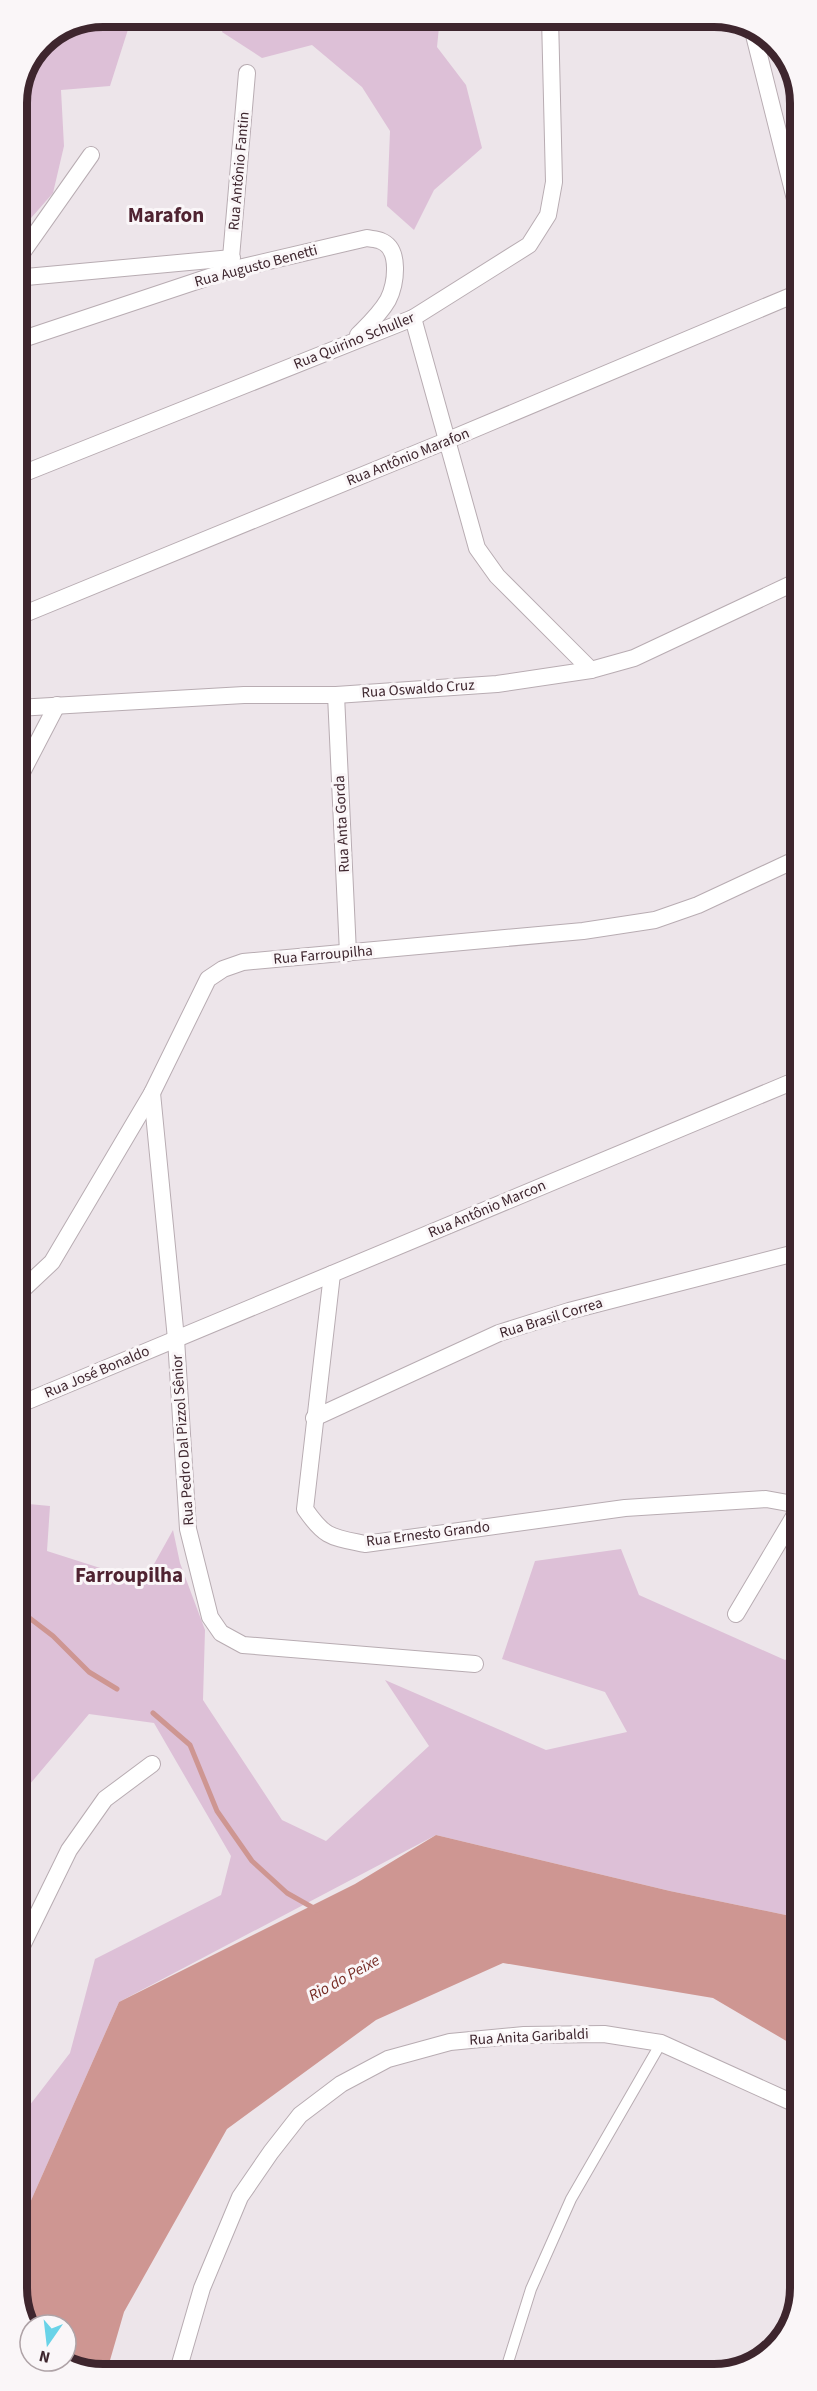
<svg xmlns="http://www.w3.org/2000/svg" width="817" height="2391" font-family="'Source Sans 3',sans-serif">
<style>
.green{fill:#ddc0d7}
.water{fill:#ce9692}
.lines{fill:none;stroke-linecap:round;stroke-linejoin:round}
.stream{stroke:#ce9692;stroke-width:5}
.service-casing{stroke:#b8acb2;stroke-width:12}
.minor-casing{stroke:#b8acb2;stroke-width:18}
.tertiary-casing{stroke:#b8acb2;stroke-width:18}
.service{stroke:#fff;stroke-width:10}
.minor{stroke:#fff;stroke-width:16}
.tertiary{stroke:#fff;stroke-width:16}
.labels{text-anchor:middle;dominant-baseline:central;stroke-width:6;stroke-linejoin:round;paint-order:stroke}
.street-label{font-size:15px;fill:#3e262e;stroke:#faf6f8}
.water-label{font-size:16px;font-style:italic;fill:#762b24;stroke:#faf6f8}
.district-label{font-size:21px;font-weight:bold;fill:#4f2331;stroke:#faf6f8}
.rim{fill:none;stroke:#3e262e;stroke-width:8}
</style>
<rect width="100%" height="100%" fill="#ede5ea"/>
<g class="green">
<polygon points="103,17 132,17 110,86 61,90 64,146 53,193 17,234 17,98 42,42"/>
<polygon points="226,17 440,17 437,47 466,85 482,148 434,190 414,230 387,206 390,131 362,87 312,45 262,58 222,32"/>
<polygon points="18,1503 50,1506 47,1551 144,1582 173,1530 180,1563 205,1630 203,1700 282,1820 326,1841 429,1746 385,1680 546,1750 627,1732 605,1692 502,1659 535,1561 621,1549 639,1595 785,1660 800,1650 800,1918 670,1891 436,1835 119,2002 25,2214 19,2232 19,2119 70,2053 95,1959 221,1895 231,1856 154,1723 89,1714 19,1797"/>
</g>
<polygon class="water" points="436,1835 670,1891 800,1918 800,2049 713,1998 503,1963 376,2020 227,2129 124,2312 106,2374 97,2374 62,2361 66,2361 66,2325 30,2326 20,2310 19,2232 25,2214 119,2002 355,1884"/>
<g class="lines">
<g class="stream">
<polyline points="19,1610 53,1636 89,1672 117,1689"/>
<polyline points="153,1713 190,1745 217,1811 252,1861 287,1893 317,1910"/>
</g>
<g class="service-casing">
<polyline id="service" points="505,2372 531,2289 571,2199 661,2043"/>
</g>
<g class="minor-casing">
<g id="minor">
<polyline points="753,31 798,211"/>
<polyline points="17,260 91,155"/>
<polyline points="230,269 247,73"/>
<polyline points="17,276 26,277 232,258"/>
<polyline points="413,318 477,548 497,576 591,670"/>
<path d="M17,341L230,270L367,238C371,239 377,239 381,241C401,249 396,284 388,300C380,314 369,324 358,335"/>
<polyline points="17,476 413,318 529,245 548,215 554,182 550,17"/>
<polyline points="17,617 446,441 798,293"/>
<polyline points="336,695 348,953"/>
<polyline points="17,708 244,695 336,695 497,684 591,670 634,658 798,581"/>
<polyline points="18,780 57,705"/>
<polyline points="152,1093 176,1339 188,1529 210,1617 221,1633 243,1645 475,1664"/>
<path d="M332,1274L305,1509C325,1538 331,1537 365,1544L625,1508L766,1499L799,1505"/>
<polyline points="18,1405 799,1079"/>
<polyline points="314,1418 499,1333 569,1311 799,1252"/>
<polyline points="736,1614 799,1508"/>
<polyline points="19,1952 69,1850 105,1799 152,1764"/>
</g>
</g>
<g class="tertiary-casing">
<g id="tertiary">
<polyline points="18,1294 52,1262 152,1093 208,979 223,969 243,962 583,931 655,920 698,905 799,858"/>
<polyline points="177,2374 202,2288 240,2197 271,2152 300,2115 341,2084 388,2059 450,2042 524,2035 604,2034 661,2043 800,2106"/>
</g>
</g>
<use href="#service" class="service"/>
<use href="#minor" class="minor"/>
<use href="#tertiary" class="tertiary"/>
</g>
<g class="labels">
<g class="street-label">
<text transform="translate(239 171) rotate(-85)">Rua Antônio Fantin</text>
<text transform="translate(256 266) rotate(-15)">Rua Augusto Benetti</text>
<text transform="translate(354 341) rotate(-22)">Rua Quirino Schuller</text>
<text transform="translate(408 457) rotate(-22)">Rua Antônio Marafon</text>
<text transform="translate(418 689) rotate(-4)">Rua Oswaldo Cruz</text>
<text transform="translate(342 824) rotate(-93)">Rua Anta Gorda</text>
<text transform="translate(323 955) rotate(-5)">Rua Farroupilha</text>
<text transform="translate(487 1209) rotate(-23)">Rua Antônio Marcon</text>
<text transform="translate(551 1318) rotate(-17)">Rua Brasil Correa</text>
<text transform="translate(97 1372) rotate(-23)">Rua José Bonaldo</text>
<text transform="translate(183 1440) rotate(-94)">Rua Pedro Dal Pizzol Sênior</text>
<text transform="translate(428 1534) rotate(-7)">Rua Ernesto Grando</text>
<text transform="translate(529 2037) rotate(-3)">Rua Anita Garibaldi</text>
</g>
<g class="water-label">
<text transform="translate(344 1978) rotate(-29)">Rio do Peixe</text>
</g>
<g class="district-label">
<text x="166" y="215">Marafon</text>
<text x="129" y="1575">Farroupilha</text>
</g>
</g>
<path d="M0 0H817V2391H0ZM103 27H714A76 76 0 0 1 790 103V2288A76 76 0 0 1 714 2364H103A76 76 0 0 1 27 2288V103A76 76 0 0 1 103 27Z" fill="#faf6f8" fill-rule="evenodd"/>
<path class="rim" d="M103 27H714A76 76 0 0 1 790 103V2288A76 76 0 0 1 714 2364H103A76 76 0 0 1 27 2288V103A76 76 0 0 1 103 27Z"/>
<g transform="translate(48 2343) rotate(194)"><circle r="28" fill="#faf6f8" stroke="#afa3a7" stroke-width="1.5"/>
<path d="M0-4.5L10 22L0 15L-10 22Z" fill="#69d3e8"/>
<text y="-9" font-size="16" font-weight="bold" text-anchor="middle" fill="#3e262e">N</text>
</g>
</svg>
